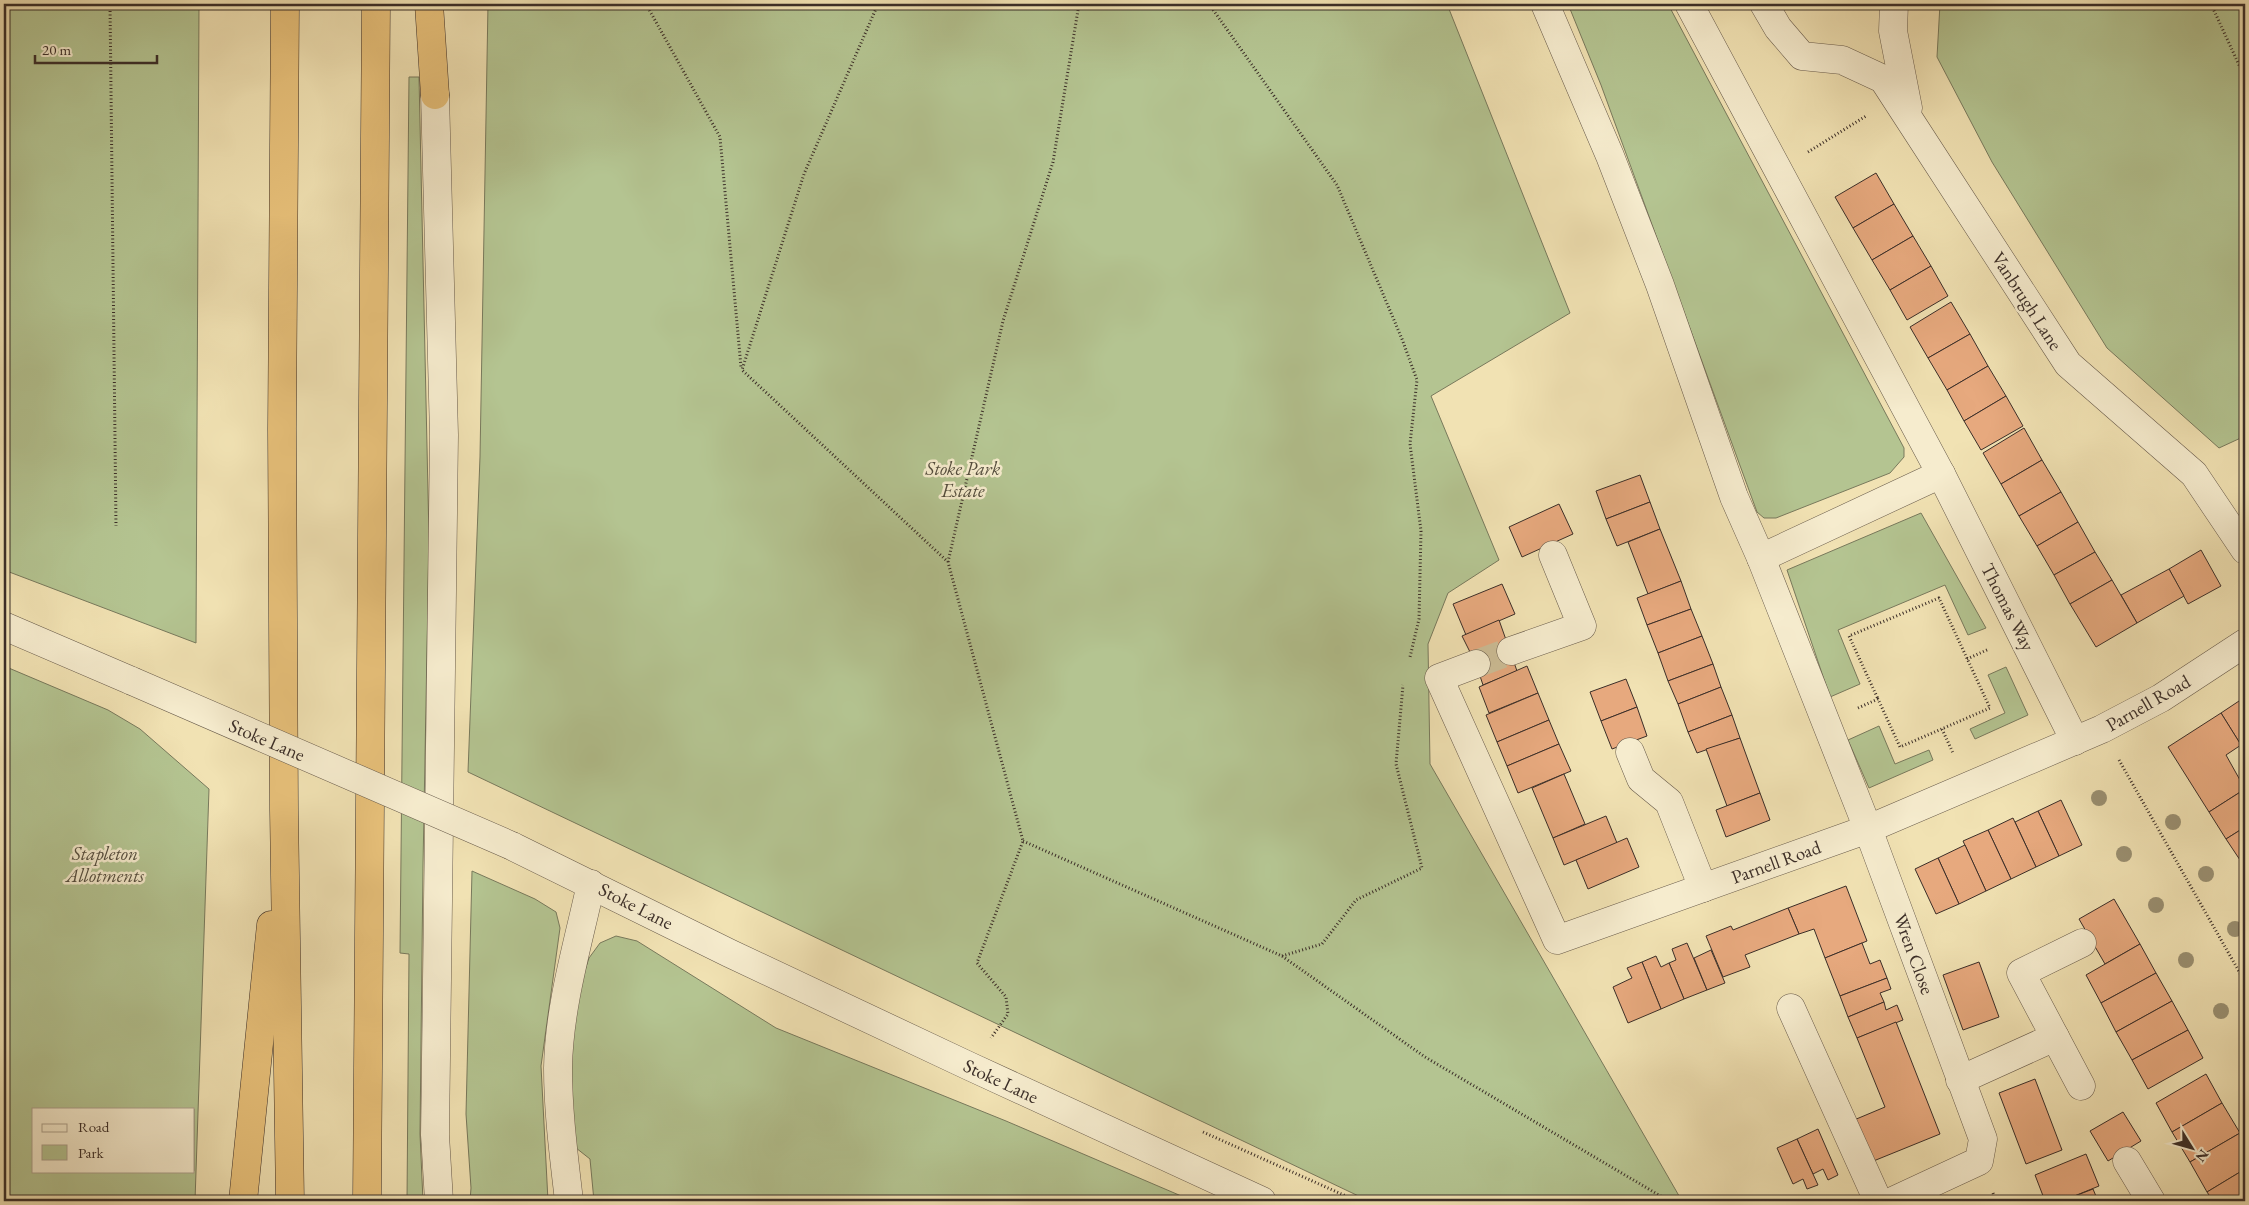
<svg xmlns="http://www.w3.org/2000/svg" width="2249" height="1205" font-family="'EB Garamond',serif">
<style>
.green{fill:#b4c491;stroke:#78795c;fill-rule:evenodd}
.building{fill:#e7a97e;stroke:#3b2e28}
.lines{fill:none;stroke-linecap:round;stroke-linejoin:round}
.minor-tunnel{stroke:#cdbe97;stroke-width:28;stroke-dasharray:28 14;stroke-linecap:butt}
.minor-casing{stroke:#685b4b;stroke-width:29}
.highway-casing{stroke:#3b2e28;stroke-width:29}
.path{stroke:#3b2e28;stroke-width:3;stroke-dasharray:1 2.5;stroke-linecap:butt}
.minor{stroke:#f6ecce;stroke-width:28}
.highway{stroke:#e8c17a;stroke-width:28}
.minor-bridge-casing{stroke:#685b4b;stroke-width:29;stroke-linecap:butt}
.minor-bridge{stroke:#f6ecce;stroke-width:28}
.tree{fill:#9a9072}
.labels{text-anchor:middle;dominant-baseline:central;stroke-width:5;stroke-linejoin:round;paint-order:stroke}
.street-label{font-size:19px;fill:#3b2e28;stroke:#f6ecce}
.park-label{font-size:19px;font-style:italic;fill:#534c3d;stroke:#f6ecce}
</style>
<rect width="100%" height="100%" fill="#f1e2b3"/>
<filter id="stains"><feTurbulence type="fractalNoise" baseFrequency=".004" numOctaves="4"/><feColorMatrix values="0 0 0 0 .2 0 0 0 0 .09 0 0 0 0 .02 0 0 0 .5 -.17"/></filter>
<radialGradient id="worn" r=".72"><stop offset=".6" stop-color="#630" stop-opacity="0"/><stop offset="1" stop-color="#630" stop-opacity=".3"/></radialGradient>
<g class="green">
<polygon points="4,4 199,4 196,643 4,570"/>
<polygon points="488,4 1447,4 1570,313 1431,396 1499,560 1448,593 1428,644 1430,764 1682,1201 1369,1201 468,772 480,457"/>
<polygon points="1568,4 1668,4 1904,448 1904,457 1890,473 1776,518 1764,518 1757,512 1601,85"/>
<polygon points="1940,4 2245,4 2245,436 2219,448 2107,348 1992,162 1937,57"/>
<polygon points="409,77 419,77 429,539 423,866 420,1134 423,1201 407,1201 409,954 400,953"/>
<polygon points="1921,513 1986,628 1968,635 1945,585 1838,630 1860,684 1830,697 1787,570"/>
<path d="M4,666L108,710L140,729L209,789L195,1201H4ZM34,1109H194V1171H34Z"/>
<polygon points="2006,667 2028,715 1975,739 1970,729 2005,713 1988,675"/>
<polygon points="1879,726 1895,764 1929,750 1933,760 1869,788 1848,740"/>
<polygon points="472,871 535,899 556,912 560,928 541,1066 548,1201 470,1201 471,1188 466,1114"/>
<polygon points="616,936 637,941 776,1028 1006,1121 1193,1201 594,1201 590,1159 571,1144 567,1078 575,1001 589,958 600,943"/>
</g>
<g class="building">
<polygon points="1876,173 1894,204 1853,228 1835,197"/>
<polygon points="1894,204 1913,236 1872,260 1853,228"/>
<polygon points="1913,236 1931,266 1890,290 1872,260"/>
<polygon points="1931,266 1948,296 1907,320 1890,290"/>
<polygon points="1951,302 1970,334 1928,358 1910,327"/>
<polygon points="1970,334 1988,366 1947,390 1928,358"/>
<polygon points="1988,366 2006,396 1964,421 1947,390"/>
<polygon points="2006,396 2023,426 1981,450 1964,421"/>
<polygon points="2024,428 2042,460 2001,484 1983,453"/>
<polygon points="2042,460 2061,492 2019,516 2001,484"/>
<polygon points="1640,475 1650,502 1606,519 1596,491"/>
<polygon points="2061,492 2078,522 2037,546 2019,516"/>
<polygon points="1650,502 1660,529 1617,546 1606,519"/>
<polygon points="1559,504 1573,534 1522,557 1509,527"/>
<polygon points="2078,522 2095,552 2054,575 2037,546"/>
<polygon points="1660,529 1681,581 1648,594 1628,542"/>
<polygon points="2201,550 2221,586 2188,604 2169,569"/>
<polygon points="2095,552 2112,580 2070,604 2054,575"/>
<polygon points="2169,569 2184,596 2137,623 2121,595"/>
<polygon points="2112,580 2137,623 2096,647 2070,604"/>
<polygon points="1681,581 1691,609 1647,625 1637,598"/>
<polygon points="1502,584 1515,614 1466,635 1453,604"/>
<polygon points="1691,609 1702,636 1658,653 1647,625"/>
<polygon points="1499,620 1517,671 1483,685 1476,664 1462,636"/>
<polygon points="1702,636 1713,664 1668,681 1658,653"/>
<polygon points="1713,664 1721,687 1678,704 1668,681"/>
<polygon points="1527,666 1538,693 1489,713 1479,687"/>
<polygon points="1626,679 1637,707 1601,721 1590,692"/>
<polygon points="1721,687 1732,715 1688,732 1678,704"/>
<polygon points="1538,693 1549,720 1497,742 1486,715"/>
<polygon points="2245,697 2245,742 2241,745 2221,713"/>
<polygon points="1637,707 1647,736 1612,749 1601,721"/>
<polygon points="2221,713 2241,745 2226,755 2245,789 2209,812 2168,747"/>
<polygon points="1732,715 1740,738 1697,753 1688,732"/>
<polygon points="1549,720 1559,744 1507,766 1497,742"/>
<polygon points="1740,738 1760,793 1727,806 1706,749"/>
<polygon points="1559,744 1571,771 1518,793 1507,766"/>
<polygon points="1564,774 1585,824 1553,838 1532,788"/>
<polygon points="2245,789 2245,827 2226,839 2209,812"/>
<polygon points="1760,793 1770,820 1726,837 1716,810"/>
<polygon points="2061,800 2082,845 2059,856 2038,811"/>
<polygon points="2038,811 2059,856 2036,867 2015,822"/>
<polygon points="1606,816 1617,843 1564,865 1553,838"/>
<polygon points="2013,818 2036,867 2011,879 1988,830"/>
<polygon points="2245,827 2245,865 2244,866 2226,839"/>
<polygon points="1988,830 2011,879 1986,891 1963,841"/>
<polygon points="1627,838 1639,867 1588,889 1576,860"/>
<polygon points="1965,845 1986,891 1959,904 1938,858"/>
<polygon points="1938,858 1959,904 1936,914 1915,869"/>
<polygon points="1846,886 1867,941 1825,958 1814,929 1799,934 1788,908"/>
<polygon points="2114,899 2140,944 2105,964 2079,919"/>
<polygon points="1788,908 1799,934 1745,955 1750,967 1723,977 1706,936 1731,926 1733,930"/>
<polygon points="1687,943 1707,990 1684,999 1669,963 1676,960 1672,949"/>
<polygon points="1862,943 1870,964 1880,960 1887,978 1840,996 1825,958"/>
<polygon points="2140,944 2156,973 2101,1003 2086,975"/>
<polygon points="1711,950 1725,983 1707,990 1694,958"/>
<polygon points="1656,956 1661,967 1669,963 1684,999 1661,1009 1642,962"/>
<polygon points="1642,962 1661,1009 1628,1023 1613,987 1632,978 1627,968"/>
<polygon points="1979,962 1999,1017 1963,1030 1943,975"/>
<polygon points="2156,973 2172,1001 2116,1032 2101,1003"/>
<polygon points="1887,978 1891,989 1880,993 1884,1002 1848,1017 1840,996"/>
<polygon points="2172,1001 2188,1030 2132,1060 2116,1032"/>
<polygon points="1884,1002 1886,1010 1897,1005 1903,1020 1857,1038 1848,1017"/>
<polygon points="1896,1022 1940,1134 1871,1162 1854,1120 1885,1107 1857,1038"/>
<polygon points="2188,1030 2203,1058 2148,1089 2132,1060"/>
<polygon points="2206,1074 2222,1103 2172,1132 2156,1103"/>
<polygon points="2035,1079 2062,1150 2026,1164 1999,1093"/>
<polygon points="2222,1103 2240,1133 2190,1162 2172,1132"/>
<polygon points="2123,1112 2141,1141 2108,1161 2090,1131"/>
<polygon points="1818,1129 1838,1175 1828,1180 1823,1169 1813,1174 1797,1139"/>
<polygon points="2240,1133 2245,1142 2245,1169 2207,1192 2190,1162"/>
<polygon points="1797,1139 1818,1185 1807,1189 1803,1179 1793,1184 1777,1148"/>
<polygon points="2086,1154 2099,1186 2062,1201 2045,1201 2035,1175"/>
<polygon points="2245,1169 2245,1201 2213,1201 2207,1192"/>
<polygon points="2093,1189 2098,1201 2062,1201"/>
</g>
<g class="lines">
<polyline class="minor-tunnel" points="1476,664 1511,651"/>
<g class="minor-casing">
<g id="minor">
<polyline points="1545,4 1610,156 1660,285 1734,497 1761,558 1868,829 1983,1139 1979,1161 1893,1201"/>
<polyline points="1689,4 1941,474 2075,741"/>
<polyline points="1764,4 1778,28 1802,56 1842,60 1883,79 2068,364 2194,474 2245,550"/>
<polyline points="1894,4 1893,31 1908,108"/>
<polyline points="435,95 444,435 435,1135 439,1201"/>
<polyline points="1761,558 1941,474"/>
<polyline points="4,626 132,681"/>
<polyline points="1511,651 1582,626 1553,555"/>
<polyline points="1476,664 1439,678 1557,940 1868,829 2102,729 2161,698 2245,643"/>
<polyline points="1630,752 1641,779 1669,802 1703,888"/>
<polyline points="512,846 729,953 969,1066 1262,1201"/>
<polyline points="1791,1008 1878,1201"/>
<polyline points="2055,1037 2021,973 2082,943"/>
<polyline points="1960,1080 2055,1037 2081,1086"/>
<polyline points="2127,1161 2151,1201"/>
<path d="M569,1201C564,1157 558,1113 558,1068C559,1006 578,944 591,884"/>
</g>
</g>
<g class="highway-casing">
<g id="highway">
<polyline points="285,4 282,429 284,810 290,1201"/>
<polyline points="429,4 435,95"/>
<polyline points="243,1201 271,925"/>
<polyline points="367,1201 376,4"/>
</g>
</g>
<g class="path">
<polyline points="110,4 116,526"/>
<polyline points="646,4 720,137 741,367"/>
<polyline points="878,4 804,174 742,370 948,562 1023,841 977,963 1006,997 1008,1014 991,1038"/>
<polyline points="1209,4 1337,185 1402,339 1417,380 1410,444 1421,531 1419,619 1410,657"/>
<polyline points="2211,4 2245,78"/>
<polyline points="1808,152 1866,116"/>
<polyline points="948,562 1003,321 1053,162 1079,4"/>
<polyline points="1967,659 1989,649"/>
<polyline points="1858,708 1878,699 1900,747 1990,708 1939,598 1849,636 1878,699"/>
<polyline points="1942,729 1953,753"/>
<polyline points="2119,760 2245,982"/>
<polyline points="1023,841 1282,956 1425,1057 1669,1201"/>
<polyline points="1282,956 1322,944 1356,900 1422,868 1396,764 1403,685"/>
<polyline points="1203,1132 1357,1201"/>
<polyline points="1993,1193 1996,1201"/>
</g>
<use href="#minor" class="minor"/>
<use href="#highway" class="highway"/>
<g class="minor-bridge-casing">
<polyline id="minor-bridge" points="132,681 512,846"/>
</g>
<use href="#minor-bridge" class="minor-bridge"/>
</g>
<g class="tree">
<circle cx="2099" cy="798" r="8"/>
<circle cx="2173" cy="822" r="8"/>
<circle cx="2124" cy="854" r="8"/>
<circle cx="2206" cy="874" r="8"/>
<circle cx="2156" cy="905" r="8"/>
<circle cx="2235" cy="929" r="8"/>
<circle cx="2186" cy="960" r="8"/>
<circle cx="2221" cy="1011" r="8"/>
</g>
<g class="labels">
<g class="street-label">
<text transform="translate(2027 301) rotate(57)">Vanbrugh Lane</text>
<text transform="translate(2008 607) rotate(63)">Thomas Way</text>
<text transform="translate(2148 703) rotate(-30)">Parnell Road</text>
<text transform="translate(267 740) rotate(23)">Stoke Lane</text>
<text transform="translate(1776 862) rotate(-20)">Parnell Road</text>
<text transform="translate(636 906) rotate(27)">Stoke Lane</text>
<text transform="translate(1914 954) rotate(70)">Wren Close</text>
<text transform="translate(1001 1081) rotate(25)">Stoke Lane</text>
</g>
<g class="park-label">
<text x="963" y="468">Stoke Park<tspan x="963" dy="22">Estate</tspan></text>
<text x="105" y="853">Stapleton<tspan x="105" dy="22">Allotments</tspan></text>
</g>
</g>
<rect width="2249" height="1205" fill="none" stroke="#f1e2b3" stroke-width="20"/>
<rect x="5" y="5" width="2239" height="1195" fill="none" stroke="#3b2e28" stroke-width="2.5"/>
<rect x="10" y="10" width="2229" height="1185" fill="none" stroke="#3b2e28"/>
<rect x="32" y="1108" width="162" height="65" fill="#f6ecce" stroke="#aba08c"/>
<rect x="42" y="1124" width="25" height="8" fill="#f6ecce" stroke="#aba08c"/>
<text x="78" y="1132" font-size="15" fill="#3b2e28">Road</text>
<rect x="42" y="1145" width="25" height="15" fill="#b4c491" stroke="#aba08c"/>
<text x="78" y="1158" font-size="15" fill="#3b2e28">Park</text>
<g transform="translate(2192 1148) rotate(127)" stroke="#f6ecce" stroke-width="4" paint-order="stroke">
<path d="M0-4L9 19L0 12L-9 19Z" fill="#3b2e28"/>
<text y="-8" font-size="14" font-weight="bold" text-anchor="middle" fill="#3b2e28">N</text>
</g>
<path d="M35 55v8h122v-8" fill="none" stroke="#3b2e28" stroke-width="2.5"/>
<text x="42" y="55" font-size="15" fill="#3b2e28" stroke="#f6ecce" stroke-width="4" paint-order="stroke">20 m</text>
<rect width="100%" height="100%" filter="url(#stains)"/>
<rect width="100%" height="100%" fill="url(#worn)"/>
</svg>
